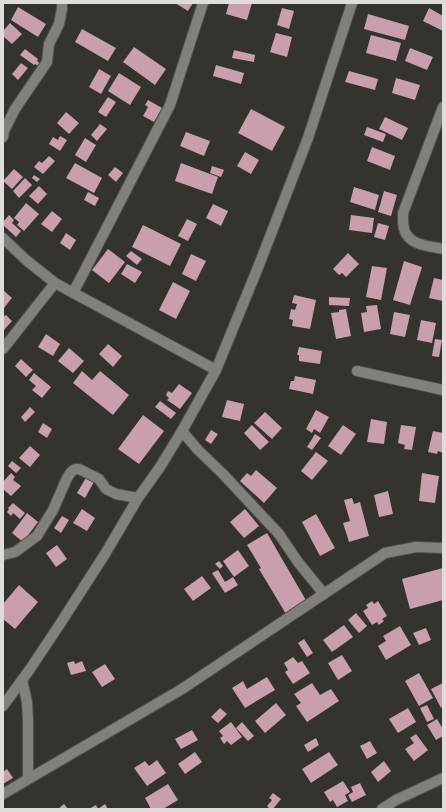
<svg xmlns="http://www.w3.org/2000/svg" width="446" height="812" font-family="Karla,sans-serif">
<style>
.building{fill:#c89fab}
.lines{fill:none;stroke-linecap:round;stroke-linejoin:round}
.street-casing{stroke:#52514d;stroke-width:12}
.street{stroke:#81807a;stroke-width:10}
</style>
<rect width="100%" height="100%" fill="#34332e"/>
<g class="building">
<polygon points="175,3 193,3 188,11"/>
<polygon points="229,3 252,3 247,20 226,14"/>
<polygon points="18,7 46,24 38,37 11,20"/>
<polygon points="282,8 294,11 289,29 277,25"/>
<polygon points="429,8 443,16 443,31 423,21"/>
<polygon points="368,14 409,26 405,40 364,29"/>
<polygon points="10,23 22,34 12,44 4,37 3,38 3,31"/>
<polygon points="82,29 116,48 108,61 75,42"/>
<polygon points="276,33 292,37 287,57 270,52"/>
<polygon points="371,35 401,43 396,61 366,53"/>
<polygon points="134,47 166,69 155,85 123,62"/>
<polygon points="410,48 433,57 427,70 405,61"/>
<polygon points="25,49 38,59 37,61 41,64 39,66 35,64 34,65 20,55"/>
<polygon points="234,50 255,55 254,62 232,58"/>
<polygon points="21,63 28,68 18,80 12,74"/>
<polygon points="216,65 244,73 241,84 213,76"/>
<polygon points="99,69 111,76 101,94 89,87"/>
<polygon points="349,71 378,79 375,90 345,82"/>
<polygon points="119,73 141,87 130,105 108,91"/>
<polygon points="396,78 420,85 415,100 392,93"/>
<polygon points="108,97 116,102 106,117 98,112"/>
<polygon points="148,100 162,108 154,122 143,116 148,107 145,105"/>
<polygon points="251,109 285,127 272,151 238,133"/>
<polygon points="66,112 79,123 69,134 57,123"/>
<polygon points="385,117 408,128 402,140 379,129"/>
<polygon points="100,124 107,129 97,141 91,135"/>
<polygon points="367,127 386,134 383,142 364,135"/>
<polygon points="186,132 210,141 204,156 180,146"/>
<polygon points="60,136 67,140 60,151 49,144 53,137 58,140"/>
<polygon points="85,138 96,145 86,162 75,155"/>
<polygon points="372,147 395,156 390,170 367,161"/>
<polygon points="245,152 259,160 251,174 237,166"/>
<polygon points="49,156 55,161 43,174 34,167 39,161 42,163"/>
<polygon points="75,163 102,178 94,193 66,178"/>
<polygon points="181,163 218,177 212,194 175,181"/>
<polygon points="212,166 224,170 221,177 210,173"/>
<polygon points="115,167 123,173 116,182 108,175"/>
<polygon points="14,169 23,177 12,189 3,181"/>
<polygon points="34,175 40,179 37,182 32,178"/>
<polygon points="25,178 32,185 19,198 13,191"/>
<polygon points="39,186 47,194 38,204 29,196"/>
<polygon points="354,187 379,195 375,210 350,202"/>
<polygon points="384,191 397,195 391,216 378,212"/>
<polygon points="88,192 99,198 95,206 84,200"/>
<polygon points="26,203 39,214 24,231 17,225 19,222 14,218"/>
<polygon points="213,204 228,211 221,226 206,218"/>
<polygon points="52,211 62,219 52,232 41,224"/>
<polygon points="9,215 14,220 12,223 21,231 16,237 3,225 3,222"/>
<polygon points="351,215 374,218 372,233 349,230"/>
<polygon points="187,219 197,224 188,241 178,236"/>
<polygon points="378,223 389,226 385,240 374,237"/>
<polygon points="143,225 181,244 170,266 132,247"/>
<polygon points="66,233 76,240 70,250 60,243"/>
<polygon points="108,249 125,262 109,283 92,270"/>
<polygon points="131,251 142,259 137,265 126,256"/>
<polygon points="348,253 359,264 346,277 342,273 339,275 333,269"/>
<polygon points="191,254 206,261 196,281 182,274"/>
<polygon points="404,261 422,267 410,305 393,300"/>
<polygon points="127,264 142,272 135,283 121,274"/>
<polygon points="372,266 387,268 381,300 366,297"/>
<polygon points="434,278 443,280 443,301 429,298"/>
<polygon points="173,282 190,291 176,319 159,310"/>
<polygon points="3,290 12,298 4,308 3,307"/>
<polygon points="294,295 316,300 310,329 292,326 293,320 289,319 291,309 295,310 297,304 292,303"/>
<polygon points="329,297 350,298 349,306 329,305"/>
<polygon points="377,305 381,329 364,332 361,313 367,312 366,306"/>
<polygon points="346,309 351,336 336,339 331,313 339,312 339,310"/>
<polygon points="394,312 410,315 405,337 390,334"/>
<polygon points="6,315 12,321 3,331 3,317"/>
<polygon points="421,320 436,323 432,343 417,340"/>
<polygon points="46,334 60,344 53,356 38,347"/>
<polygon points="435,339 442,340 439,357 432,356"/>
<polygon points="108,344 122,356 113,367 99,354"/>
<polygon points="299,347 322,351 320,364 299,361 299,355 297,355"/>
<polygon points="69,348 84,361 73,373 58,361"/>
<polygon points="21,359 33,370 26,377 15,366"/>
<polygon points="82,371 92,380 100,371 129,395 113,415 73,383"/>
<polygon points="34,373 51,387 42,398 32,390 36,386 29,380"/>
<polygon points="295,376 316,380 313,394 289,389 291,381 294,381"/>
<polygon points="179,384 192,393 180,409 167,400 169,398 166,395 168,391 172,393"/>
<polygon points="227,400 244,404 240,421 222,417"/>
<polygon points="160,401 176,413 171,419 155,407"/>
<polygon points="30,407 35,412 25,422 21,417"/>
<polygon points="316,410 329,417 320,433 314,429 312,433 306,429"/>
<polygon points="265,412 282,428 272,439 254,423"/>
<polygon points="143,415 164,431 139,464 118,449"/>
<polygon points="371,419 387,422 384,444 367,442"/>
<polygon points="43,423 52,429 47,438 38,432"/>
<polygon points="252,425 269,442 260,450 244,433"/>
<polygon points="343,425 356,434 341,455 328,446"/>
<polygon points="401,425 416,427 412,450 404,449 405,445 398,443"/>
<polygon points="211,430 218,434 211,444 205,440"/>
<polygon points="433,431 443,433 443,453 438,451 437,454 428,452"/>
<polygon points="315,434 321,438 312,450 307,447"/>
<polygon points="30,446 40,455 30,467 19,458"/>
<polygon points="316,452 328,461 312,480 301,471"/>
<polygon points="12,461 21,468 16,473 8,466"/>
<polygon points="256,470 277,488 264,503 240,481 247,473 251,476"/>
<polygon points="11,473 15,477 13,480 21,486 11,496 3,489 3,482"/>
<polygon points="422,473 439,476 435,503 419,501"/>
<polygon points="87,476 95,480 85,498 77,493"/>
<polygon points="388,491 393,514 379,517 374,495"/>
<polygon points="352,498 354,504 360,502 369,536 349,542 343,523 350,521 344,500"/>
<polygon points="13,503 25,513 20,519 13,513 11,516 7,512 9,509 8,508"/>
<polygon points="82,509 95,518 87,531 73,523"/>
<polygon points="245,509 259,526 244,538 230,522"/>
<polygon points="27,513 38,522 23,542 12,533"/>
<polygon points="316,514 335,548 320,556 302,522"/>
<polygon points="62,516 69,520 61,533 54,528"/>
<polygon points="267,533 307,602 286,614 259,569 261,568 247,545"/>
<polygon points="57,545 67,559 56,567 46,553"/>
<polygon points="238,550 249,566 234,577 223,561"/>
<polygon points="219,561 223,566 220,569 215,564"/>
<polygon points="443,568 443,600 410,609 402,579"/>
<polygon points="218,570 225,582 233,577 238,585 225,593 212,573"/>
<polygon points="202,576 211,588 193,601 184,589"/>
<polygon points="19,585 38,602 15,629 3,619 3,604"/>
<polygon points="372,601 374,604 378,601 387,616 382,619 384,621 379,625 377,622 372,625 363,611 368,608 366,605"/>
<polygon points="356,613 367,626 359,633 348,620"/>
<polygon points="344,625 353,637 332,652 323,640"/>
<polygon points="400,626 411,645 386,660 378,646 386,641 383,636"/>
<polygon points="426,628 431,640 419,645 413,633"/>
<polygon points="304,639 313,653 307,657 298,643"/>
<polygon points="342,655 352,671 338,680 328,663"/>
<polygon points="293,657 298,663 302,661 310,673 293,684 285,672 288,670 284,663"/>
<polygon points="74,661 75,664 82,661 86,671 71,675 67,663"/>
<polygon points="105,664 115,679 102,687 92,672"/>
<polygon points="419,673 433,698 419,706 405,681"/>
<polygon points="267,677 275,690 245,708 232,688 243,681 247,689"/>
<polygon points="312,683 320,695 331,689 339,701 307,722 296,706 301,703 294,694"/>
<polygon points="443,683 443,706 441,708 431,689"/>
<polygon points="276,703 286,715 265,733 255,721"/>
<polygon points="427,705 434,719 427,722 420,708"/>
<polygon points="220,708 227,714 218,723 211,717"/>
<polygon points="408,708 416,722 398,733 389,719"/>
<polygon points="437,719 443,729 443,736 436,740 427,725"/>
<polygon points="231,722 242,737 231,745 227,741 224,744 220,738 223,736 219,731"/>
<polygon points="242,722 254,736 248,741 236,728"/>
<polygon points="192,730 198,740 181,749 175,739"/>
<polygon points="416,734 428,750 414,761 405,749 414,743 410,738"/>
<polygon points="316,738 319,745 308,752 304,745"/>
<polygon points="370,741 377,753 367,759 360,746"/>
<polygon points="195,752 202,762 185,774 178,764"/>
<polygon points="329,752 338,765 311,783 302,769"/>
<polygon points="157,760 166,773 147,786 134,768 145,761 149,766"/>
<polygon points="384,761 391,771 378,782 371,772"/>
<polygon points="7,769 13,778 3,784 3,772"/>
<polygon points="343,781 350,792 345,795 348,801 337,807 333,800 330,802 324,792"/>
<polygon points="360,783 366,795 352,802 348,795 353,792 351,787"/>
<polygon points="168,784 178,800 163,809 151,809 145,798"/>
<polygon points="273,793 281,799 273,809 270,809 267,806 272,800 269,798"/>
<polygon points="64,804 68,809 58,809"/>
<polygon points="105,804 108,809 89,809 96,805 98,809"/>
</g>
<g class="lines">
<g class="street-casing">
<g id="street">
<path d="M443,107L403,213C403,219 402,229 407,235C414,246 431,246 443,249"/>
<polyline points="3,137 4,131 15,109 47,62 49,44 59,24 62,9 62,3"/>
<polyline points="3,238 26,260 55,283 216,370"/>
<polyline points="73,293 170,105 203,3"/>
<polyline points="3,349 55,283"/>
<polyline points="357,371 443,390"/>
<polyline points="182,431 198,450 223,474 279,534 298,562 324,594"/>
<polyline points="3,555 15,552 37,536 53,510 67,478 71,472 75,469 79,469 99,479 106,489 116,494 138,498"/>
<polyline points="22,680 27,702 28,720 28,779"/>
<polyline points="3,706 30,669 60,624 105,554 138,498 160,467 182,431 216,370 259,265 308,138 352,3"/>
<polyline points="3,794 182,689 385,553 416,547 443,548"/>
<polyline points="382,809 396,800 443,778"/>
</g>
</g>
<use href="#street" class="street"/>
</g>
<rect width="446" height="812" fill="none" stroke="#deddda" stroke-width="8"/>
</svg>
